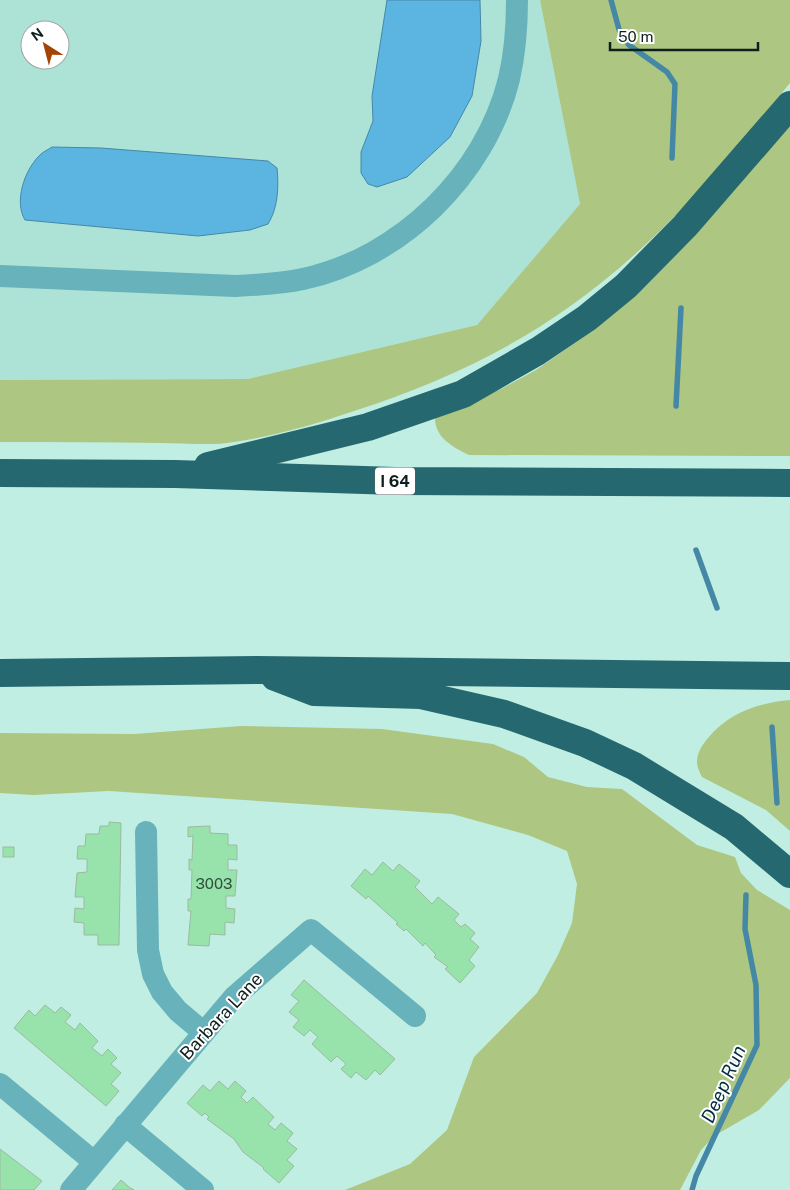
<svg xmlns="http://www.w3.org/2000/svg" width="790" height="1190" font-family="'Public Sans',sans-serif">
<style>
.built{fill:#ade3d6;fill-rule:evenodd}
.green{fill:#adc682}
.water{fill:#5cb5e1;stroke:#4588a6}
.lines{fill:none;stroke-linecap:round;stroke-linejoin:round}
.stream{stroke:#4588a6;stroke-width:5.5}
.building{fill:#98e2ab;stroke:#9bbaa2}
.street{stroke:#68b2bb;stroke-width:22}
.highway{stroke:#266870;stroke-width:28}
.labels{text-anchor:middle;dominant-baseline:central;stroke-width:4;stroke-linejoin:round;paint-order:stroke}
.number-label{font-size:15px;fill:#315040}
.shield{fill:#fff;stroke:#576360;stroke-width:1}
.shield-label{font-size:16px;font-weight:bold;fill:#0f201c}
.street-label{font-size:18px;fill:#0f201c;stroke:#fff}
.water-label{font-size:19px;font-style:italic;fill:#032d40;stroke:#fff}
</style>
<rect width="100%" height="100%" fill="#c1eee3"/>
<path class="built" d="M0,0H540L580,204L477,325L248,379L0,380ZM30,30H60V60H30Z"/>
<g class="green">
<path d="M540,0H790V83C749,132 709,183 663,228C570,319 478,371 354,411C316,424 275,436 234,442C211,446 185,443 161,443C107,442 54,442 0,442V380L248,379L477,325L580,204Z"/>
<path d="M790,120V456L469,455C453,447 435,438 435,418L503,388L536,370L592,331Z"/>
<path d="M790,700V831L766,810L702,777C700,773 697,767 697,762C697,753 702,745 708,738C729,713 757,703 790,700Z"/>
<polygon points="241,726 382,729 493,744 524,757 548,777 587,787 622,789 697,845 735,857 741,873 757,890 790,910 790,1078 759,1110 714,1136 701,1150 680,1190 345,1190 410,1164 447,1130 474,1057 537,993 558,955 572,923 577,884 567,851 528,835 452,814 109,791 33,795 0,793 0,733 134,734"/>
</g>
<g class="water">
<polygon points="387,0 480,0 481,41 472,96 450,137 407,177 377,187 368,184 361,173 361,152 373,121 372,96"/>
<path d="M52,147L101,148L268,161L277,168C279,187 278,208 268,224L250,230L198,236L25,220C14,202 24,171 39,156C42,152 48,150 52,147Z"/>
</g>
<g class="lines">
<g class="stream">
<polyline points="611,0 620,33 629,45 667,72 675,84 672,158"/>
<polyline points="676,406 681,308"/>
<polyline points="696,550 717,608"/>
<polyline points="772,727 777,803"/>
<polyline points="692,1190 696,1176 757,1045 756,985 745,929 746,895"/>
</g>
</g>
<g class="building">
<polygon points="109,822 121,823 119,945 98,945 98,935 84,935 84,923 74,922 75,908 84,909 84,897 75,897 77,873 87,872 87,859 77,859 78,846 85,846 86,834 99,834 100,826 109,826"/>
<polygon points="210,826 210,833 228,834 228,845 237,845 237,860 228,859 228,870 237,870 235,896 226,896 226,908 235,909 234,923 225,922 225,935 210,934 209,946 188,945 191,911 188,911 188,899 191,899 192,870 189,870 189,859 192,860 193,836 188,837 188,827"/>
<rect x="3" y="847" width="11" height="10"/>
<polygon points="383,862 393,871 399,864 420,881 415,887 432,904 438,897 459,914 454,920 461,927 465,924 475,933 470,939 479,947 469,960 475,966 460,983 445,969 448,967 434,957 436,955 425,943 423,946 406,929 404,931 396,924 398,923 368,896 366,899 351,886 365,869 372,875"/>
<polygon points="304,980 395,1059 380,1075 375,1070 366,1080 356,1072 351,1078 341,1069 346,1064 337,1056 331,1062 312,1044 318,1037 310,1030 304,1036 293,1027 299,1020 289,1012 299,1001 291,995"/>
<polygon points="45,1005 55,1013 61,1007 71,1015 65,1022 75,1030 80,1023 98,1041 92,1048 102,1056 108,1049 117,1058 111,1064 121,1073 111,1084 119,1091 106,1106 14,1028 29,1010 35,1016"/>
<polygon points="219,1081 228,1089 235,1081 246,1091 241,1097 247,1103 253,1097 274,1117 268,1124 275,1130 281,1123 293,1133 287,1141 297,1149 287,1160 294,1166 279,1183 263,1169 264,1168 243,1152 234,1139 207,1119 209,1117 205,1113 202,1116 187,1103 203,1085 210,1091"/>
<polygon points="0,1149 42,1181 34,1190 0,1190"/>
<polygon points="121,1180 129,1187 134,1190 112,1190"/>
</g>
<g class="lines">
<g class="street">
<path d="M0,276L235,286C257,285 280,284 303,279C400,258 485,176 509,79C515,53 517,27 517,0"/>
<polyline points="146,832 148,950 153,974 162,992 178,1011 203,1032"/>
<polyline points="0,1084 94,1162"/>
<polyline points="125,1125 203,1190"/>
<polyline points="71,1190 234,997 311,930 415,1016"/>
</g>
<g class="highway">
<polyline points="208,466 368,427 463,394 538,351 587,318 626,286 685,226 790,105"/>
<polyline points="0,473 175,474 395,481 790,483"/>
<polyline points="0,673 257,670 790,676"/>
<polyline points="275,677 314,692 421,695 504,714 585,743 634,766 734,827 790,874"/>
</g>
</g>
<g class="labels">
<g class="number-label">
<text x="214" y="883">3003</text>
</g>
<rect class="shield" x="375" y="467.5" width="40" height="27" rx="4"/>
<g class="shield-label">
<text x="395" y="481">I 64</text>
</g>
<g class="street-label">
<text transform="translate(221 1016) rotate(-47)">Barbara Lane</text>
</g>
<g class="water-label">
<text transform="translate(723 1084) rotate(-66)">Deep Run</text>
</g>
</g>
<g transform="translate(45 45) rotate(324)"><circle r="24" fill="#ffffff" stroke="#9fa6a4"/>
<path d="M0-4L9 19L0 12L-9 19Z" fill="#a54305"/>
<text y="-8" font-size="14" font-weight="bold" text-anchor="middle" fill="#0f201c">N</text>
</g>
<path d="M610 42v8h148v-8" fill="none" stroke="#0f201c" stroke-width="2.5"/>
<text x="618" y="42" font-size="15" fill="#0f201c" stroke="#ffffff" stroke-width="4" paint-order="stroke">50 m</text>
</svg>
